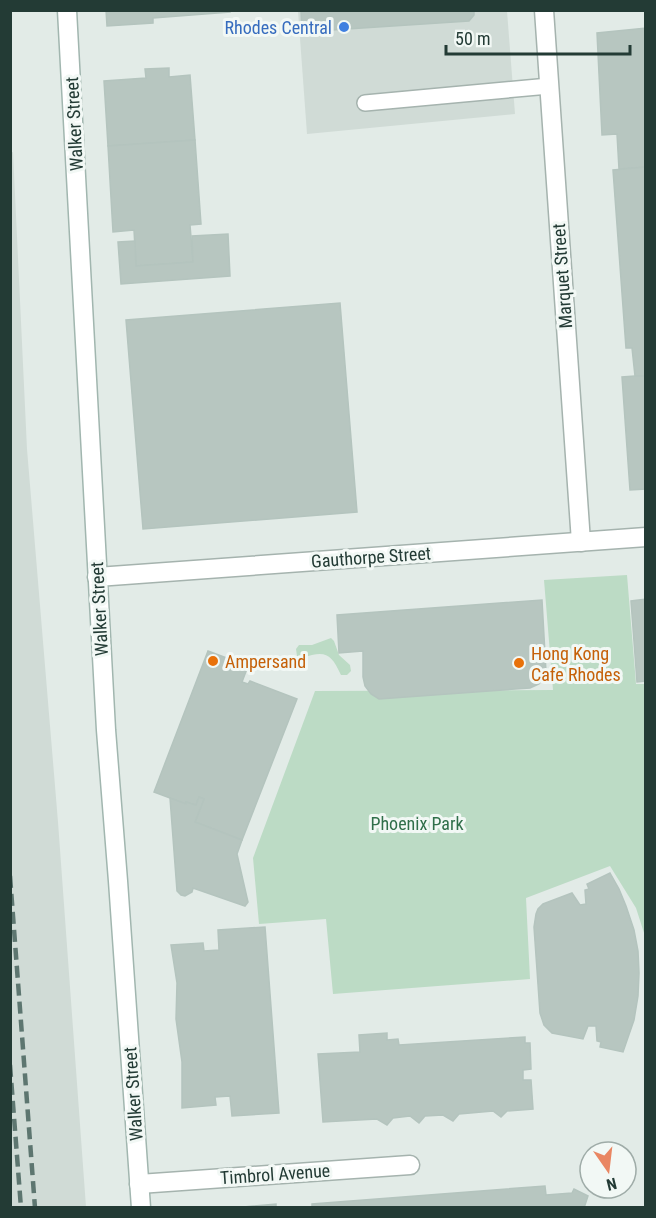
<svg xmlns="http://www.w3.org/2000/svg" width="656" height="1218" font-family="'Roboto Condensed',sans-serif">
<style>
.built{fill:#d0dbd6}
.green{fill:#bcdbc5}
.building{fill:#b7c6c0;stroke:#b4c4be;stroke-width:1.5}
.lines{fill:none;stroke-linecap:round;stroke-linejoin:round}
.lane-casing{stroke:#a5b3ae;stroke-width:18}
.street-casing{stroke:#a5b3ae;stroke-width:21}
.secondary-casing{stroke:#a1b6af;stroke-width:21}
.lane{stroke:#fff;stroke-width:15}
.street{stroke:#fff;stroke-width:18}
.secondary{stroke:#fff;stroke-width:18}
.rail{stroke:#5d7670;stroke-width:4.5;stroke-dasharray:12 6;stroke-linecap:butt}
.shop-dot{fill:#3f7fe0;stroke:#f2f8f5;stroke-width:2}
.food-dot{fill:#e8710a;stroke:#f2f8f5;stroke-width:2}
.labels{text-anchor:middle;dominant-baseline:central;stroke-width:6;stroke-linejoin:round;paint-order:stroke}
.shop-label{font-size:18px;fill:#366cbe;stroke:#f2f8f5;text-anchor:end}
.street-label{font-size:18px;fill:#233b35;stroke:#f2f8f5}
.food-label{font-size:18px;fill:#c56008;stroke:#f2f8f5;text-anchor:start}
.park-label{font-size:18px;fill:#306f4a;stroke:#f2f8f5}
</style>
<rect width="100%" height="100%" fill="#e2ebe7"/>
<g class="built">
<polygon points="298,11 507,11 515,114 307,134"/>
<polygon points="13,152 27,449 58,822 86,1207 11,1207 10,153"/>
</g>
<g class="green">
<polygon points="627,575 636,684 645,684 645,936 636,908 610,866 526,898 530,979 333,994 326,919 259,924 253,858 315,691 553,690 544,580"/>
<path d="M331,638L334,641L339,655L350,665L351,671L347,675H341C331,653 325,650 302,658L297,656L296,649L299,645H312Z"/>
</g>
<g class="building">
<polygon points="106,10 230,10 230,12 153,18 153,23 107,26"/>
<polygon points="301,10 474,10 474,15 469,21 302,32"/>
<polygon points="646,28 646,167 619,169 617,134 602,135 597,33"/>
<polygon points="169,68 169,77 190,75 195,140 108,146 104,81 146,78 145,69"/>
<polygon points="195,140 201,224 190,225 193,262 136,266 134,230 113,232 108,146"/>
<polygon points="646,167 646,376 635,376 632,348 626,348 613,170"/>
<polygon points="228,234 230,276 121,284 118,242 135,241 136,266 193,262 192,236"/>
<polygon points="340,303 357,512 143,529 126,320"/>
<polygon points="635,376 646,376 646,489 630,490 622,377"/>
<polygon points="646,599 646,681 637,682 631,601"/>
<polygon points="542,600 546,672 545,676 539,684 530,688 379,699 371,694 365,686 363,677 363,651 339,653 337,615"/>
<polygon points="208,651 248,666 242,682 248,684 250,681 297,699 242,840 195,822 204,799 199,797 196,805 186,802 186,804 154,792"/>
<polygon points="199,797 204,799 195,822 242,840 237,854 248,902 245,906 193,888 192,892 185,896 181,895 177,891 170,798 186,804 186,802 196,805"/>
<polygon points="610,873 619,889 626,906 634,930 638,951 639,973 638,996 634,1020 623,1052 600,1047 601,1042 597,1041 596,1026 588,1026 583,1039 552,1033 544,1025 540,1013 534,927 536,914 538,909 543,904 572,893 580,905 586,904 585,890 589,889 587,884"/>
<polygon points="265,927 279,1113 232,1116 230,1096 215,1097 216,1105 182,1108 182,1062 176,1019 177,983 171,945 203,943 204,951 219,950 218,930"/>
<polygon points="387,1033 387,1040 398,1039 399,1045 525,1037 525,1043 530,1043 531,1069 523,1070 523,1080 531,1080 533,1109 507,1111 501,1117 493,1111 459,1114 453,1121 443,1115 425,1116 419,1123 410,1116 393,1118 387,1125 377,1119 323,1122 318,1054 360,1052 359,1035"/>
<polygon points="545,1186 546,1195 572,1193 574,1189 588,1196 584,1208 312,1208 312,1204"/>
<polygon points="276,1204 276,1208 244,1208 244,1207"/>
</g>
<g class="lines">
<g class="lane-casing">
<polyline id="lane" points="365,103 549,86"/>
</g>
<g class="street-casing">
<g id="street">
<polyline points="544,10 581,542"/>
<polyline points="97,577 646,537"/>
<polyline points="139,1184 410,1165"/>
</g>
</g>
<g class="secondary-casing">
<polyline id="secondary" points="67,10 106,730 118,881 141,1208"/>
</g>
<use href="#lane" class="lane"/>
<use href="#street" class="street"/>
<use href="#secondary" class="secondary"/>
<g class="rail">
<polyline points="10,876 35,1208"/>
<polyline points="10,1065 21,1208"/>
</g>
</g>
<circle class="shop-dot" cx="344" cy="27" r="6"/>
<g class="food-dot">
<circle cx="213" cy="661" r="6"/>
<circle cx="519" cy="663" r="6"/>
</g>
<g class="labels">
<g class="shop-label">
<text x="332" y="27">Rhodes Central</text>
</g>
<g class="street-label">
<text transform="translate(74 124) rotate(-93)">Walker Street</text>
<text transform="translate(562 276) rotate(-94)">Marquet Street</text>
<text transform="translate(371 557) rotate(-4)">Gauthorpe Street</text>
<text transform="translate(99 609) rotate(-93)">Walker Street</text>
<text transform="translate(133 1094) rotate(-94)">Walker Street</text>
<text transform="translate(275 1174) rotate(-4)">Timbrol Avenue</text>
</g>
<g class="food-label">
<text x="531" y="653">Hong Kong<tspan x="531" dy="21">Cafe Rhodes</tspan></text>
<text x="225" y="661">Ampersand</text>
</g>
<g class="park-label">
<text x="417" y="823">Phoenix Park</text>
</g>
</g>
<rect width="656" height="1218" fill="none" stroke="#233b35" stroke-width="24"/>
<g transform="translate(608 1170) rotate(166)"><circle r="28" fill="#f2f8f5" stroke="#9faca8" stroke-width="1.5"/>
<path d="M0-4.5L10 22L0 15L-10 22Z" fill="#e98662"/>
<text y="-9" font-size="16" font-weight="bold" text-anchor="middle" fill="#233b35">N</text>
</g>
<path d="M446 45v9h184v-9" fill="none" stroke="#233b35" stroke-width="3"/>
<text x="455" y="45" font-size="18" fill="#233b35" stroke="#f2f8f5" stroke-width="4.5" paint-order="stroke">50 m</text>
</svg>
